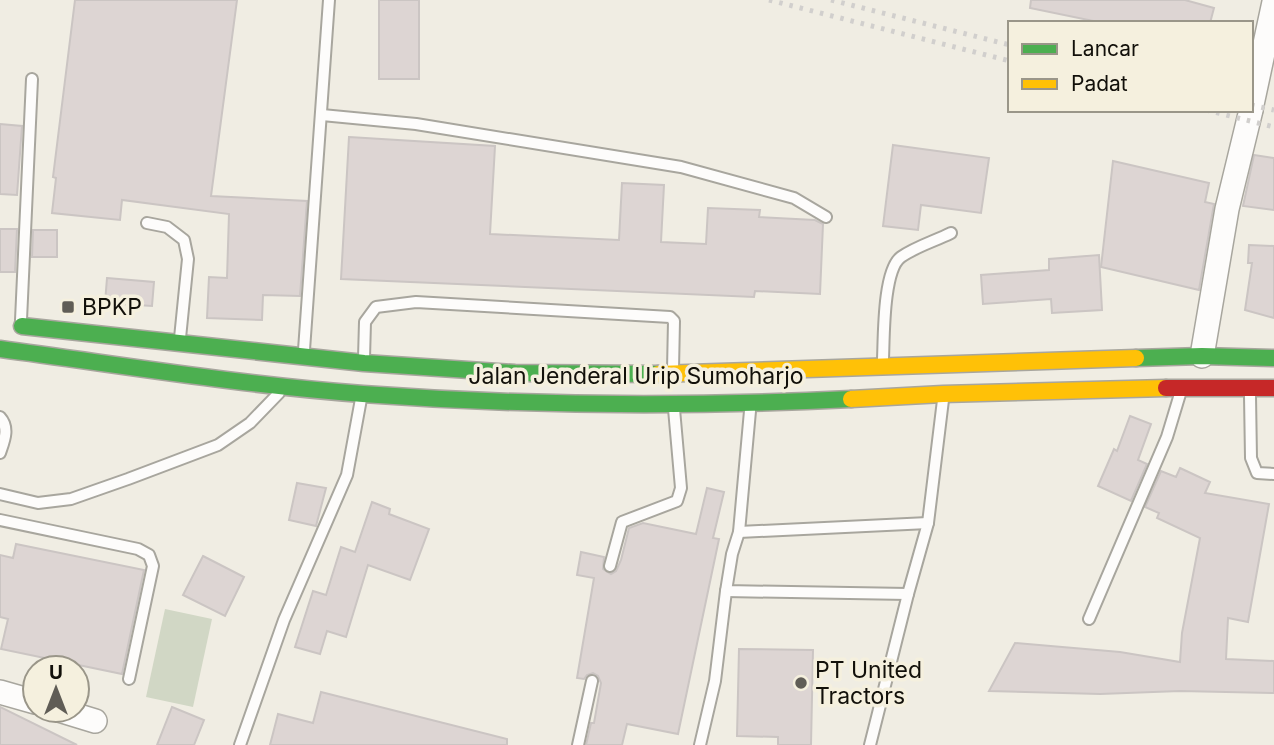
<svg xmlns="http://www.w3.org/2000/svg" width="1274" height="745" font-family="Inter,sans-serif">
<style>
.green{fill:#d1d7c5}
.building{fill:#ddd5d3;stroke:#cbc5c3;stroke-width:2}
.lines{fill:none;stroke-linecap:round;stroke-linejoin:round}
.lane-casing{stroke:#a8a69e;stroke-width:14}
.street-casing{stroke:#a8a69e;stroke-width:26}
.fast-casing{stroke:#a8a69e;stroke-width:19}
.slow-casing{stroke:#a8a69e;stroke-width:19}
.jam-casing{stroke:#a8a69e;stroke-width:19}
.lane{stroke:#fdfcfb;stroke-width:10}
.street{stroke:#fdfcfb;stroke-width:23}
.fast{stroke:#4caf50;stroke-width:16}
.slow{stroke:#ffc107;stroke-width:16}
.jam{stroke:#c62828;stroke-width:16}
.rail{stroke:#d1cfcd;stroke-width:5;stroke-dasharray:3.5 7;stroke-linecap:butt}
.poi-dot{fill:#605d56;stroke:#f5f0de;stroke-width:2.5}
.labels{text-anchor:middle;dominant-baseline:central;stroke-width:7;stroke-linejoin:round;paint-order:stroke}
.poi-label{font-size:23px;fill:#12100a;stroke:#f5f0de;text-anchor:start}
.street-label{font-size:23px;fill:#12100a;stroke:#f5f0de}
</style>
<rect width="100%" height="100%" fill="#f0ede3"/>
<polygon class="green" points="165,609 212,619 193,707 146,697"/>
<g class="building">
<polygon points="75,0 237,0 211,196 307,201 300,296 263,295 262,320 207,318 209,277 227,278 229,214 122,200 120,220 52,213 56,178 53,177"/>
<rect x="379" y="0" width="40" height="79"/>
<polygon points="1031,0 1185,0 1214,8 1210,23 1103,23 1030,8"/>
<polygon points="0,124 22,126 17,195 0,194"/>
<polygon points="349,137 495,146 490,234 619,240 622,183 664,185 661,242 706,244 708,208 760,210 759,217 815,220 823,224 820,294 755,291 754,297 341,279"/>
<polygon points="893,145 989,158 981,213 921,205 918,230 883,226"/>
<polygon points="1254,155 1274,158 1274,210 1243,206"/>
<polygon points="1113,161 1209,183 1205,202 1214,204 1199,290 1101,267"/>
<polygon points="0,229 17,229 15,272 0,272"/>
<polygon points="33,230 57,230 57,257 32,257"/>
<polygon points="1249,245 1274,246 1274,318 1245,310 1252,263 1248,263"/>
<polygon points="1099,255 1102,310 1052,313 1051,299 983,304 981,275 1049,270 1049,259"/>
<polygon points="107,278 154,282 152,306 105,303"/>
<polygon points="1130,416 1151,424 1138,460 1147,464 1131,501 1098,486 1114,449 1117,451"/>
<polygon points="1180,468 1210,482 1205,493 1269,504 1248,622 1228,618 1226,659 1274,661 1274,693 1180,691 1100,694 989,691 1015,643 1120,652 1180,662 1182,633 1200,538 1157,518 1159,513 1145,507 1161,471 1176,477"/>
<polygon points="297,483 326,488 316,526 289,520"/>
<polygon points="707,488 724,492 713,538 719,539 678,734 627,724 622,745 586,745 591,723 594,723 601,683 598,676 593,673 587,675 584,679 577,678 594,578 577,575 581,552 604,557 603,569 611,574 616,571 621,560 629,528 643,523 696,534"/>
<polygon points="372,502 390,509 389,514 429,529 410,580 368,565 346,637 327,631 320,654 295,647 313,591 326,595 341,547 355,552"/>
<polygon points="16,544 144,570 122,674 1,649 8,619 0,617 0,555 13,558"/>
<polygon points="203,556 244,577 225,616 183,595"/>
<polygon points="739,649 813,650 811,745 778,745 778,737 737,736"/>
<polygon points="321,692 507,739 507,745 270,745 278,714 313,723"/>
<polygon points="0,707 77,745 0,745"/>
<polygon points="172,707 204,720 194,745 157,745"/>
</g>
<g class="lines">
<g class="lane-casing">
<g id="lane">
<polyline points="322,115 416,124 681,167 794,198 826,217"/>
<polyline points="147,223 167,227 184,240 188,259 180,338"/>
<polyline points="21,320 32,79"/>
<polyline points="304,350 329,0"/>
<polyline points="364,358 365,322 376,307 416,302 670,317 674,321 673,369"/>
<path d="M883,359C884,337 883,270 901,257C915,247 935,241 951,233"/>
<polyline points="1250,396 1251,458 1257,473 1274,474"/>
<polyline points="750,411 739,532 732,554 726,591 908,594"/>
<path d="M0,417C10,428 4,441 0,453"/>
<polyline points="0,494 38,503 71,499 128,479 218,445 250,423 279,393"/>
<polyline points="0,520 138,549 149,555 153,566 129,679"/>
<polyline points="739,532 928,523"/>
<polyline points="610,566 622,522 677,501 681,488 674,409"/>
<polyline points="1089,619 1167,437 1180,394"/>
<polyline points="240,745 284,620 347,475 361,399"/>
<polyline points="578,745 592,681"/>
<polyline points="700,745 715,681 726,591"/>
<polyline points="870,745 908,594 928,523 943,400"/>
</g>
</g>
<g class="street-casing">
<g id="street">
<polyline points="1251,109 1274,2"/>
<polyline points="1202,356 1227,209 1251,110"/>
<polyline points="0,692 35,702"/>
<polyline points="59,710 95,721"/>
</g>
</g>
<g class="fast-casing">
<g id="fast">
<polyline points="22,326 364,363 515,373 658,374"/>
<path d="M0,349C121,365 242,385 363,394C525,406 689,407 851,399"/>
<polyline points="1136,358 1202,356 1274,358"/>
</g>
</g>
<g class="slow-casing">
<g id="slow">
<polyline points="658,374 1136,358"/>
<polyline points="851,399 943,394 1166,388"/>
</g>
</g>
<g class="jam-casing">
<polyline id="jam" points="1166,388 1274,388"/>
</g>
<use href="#lane" class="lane"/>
<use href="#street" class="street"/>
<use href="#fast" class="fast"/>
<use href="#slow" class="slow"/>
<use href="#jam" class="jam"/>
<g class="rail">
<polyline points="769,0 1010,61"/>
<polyline points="831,0 1010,45"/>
<polyline points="1251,105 1274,110"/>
<polyline points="1206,110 1274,127"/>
</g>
</g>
<g class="poi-dot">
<rect x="61" y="300" width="14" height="14" rx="3.5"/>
<circle cx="801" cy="683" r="7"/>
</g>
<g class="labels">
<g class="poi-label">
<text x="82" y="307">BPKP</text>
<text x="815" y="670">PT United<tspan x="815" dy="26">Tractors</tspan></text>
</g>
<g class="street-label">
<text x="636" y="376">Jalan Jenderal Urip Sumoharjo</text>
</g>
</g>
<rect x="1008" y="21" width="245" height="91" fill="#f5f0de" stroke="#9a9689" stroke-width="2"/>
<rect x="1022" y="44" width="35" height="10" fill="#4caf50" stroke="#9a9689" stroke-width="2"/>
<text x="1071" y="56" font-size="21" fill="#12100a">Lancar</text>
<rect x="1022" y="79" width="35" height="10" fill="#ffc107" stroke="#9a9689" stroke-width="2"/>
<text x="1071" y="91" font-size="21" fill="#12100a">Padat</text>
<g transform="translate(56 689)"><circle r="33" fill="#f5f0de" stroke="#9a9689" stroke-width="2"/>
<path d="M0-5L12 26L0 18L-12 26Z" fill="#605d56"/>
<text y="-10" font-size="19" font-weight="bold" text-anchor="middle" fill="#12100a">U</text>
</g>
</svg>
